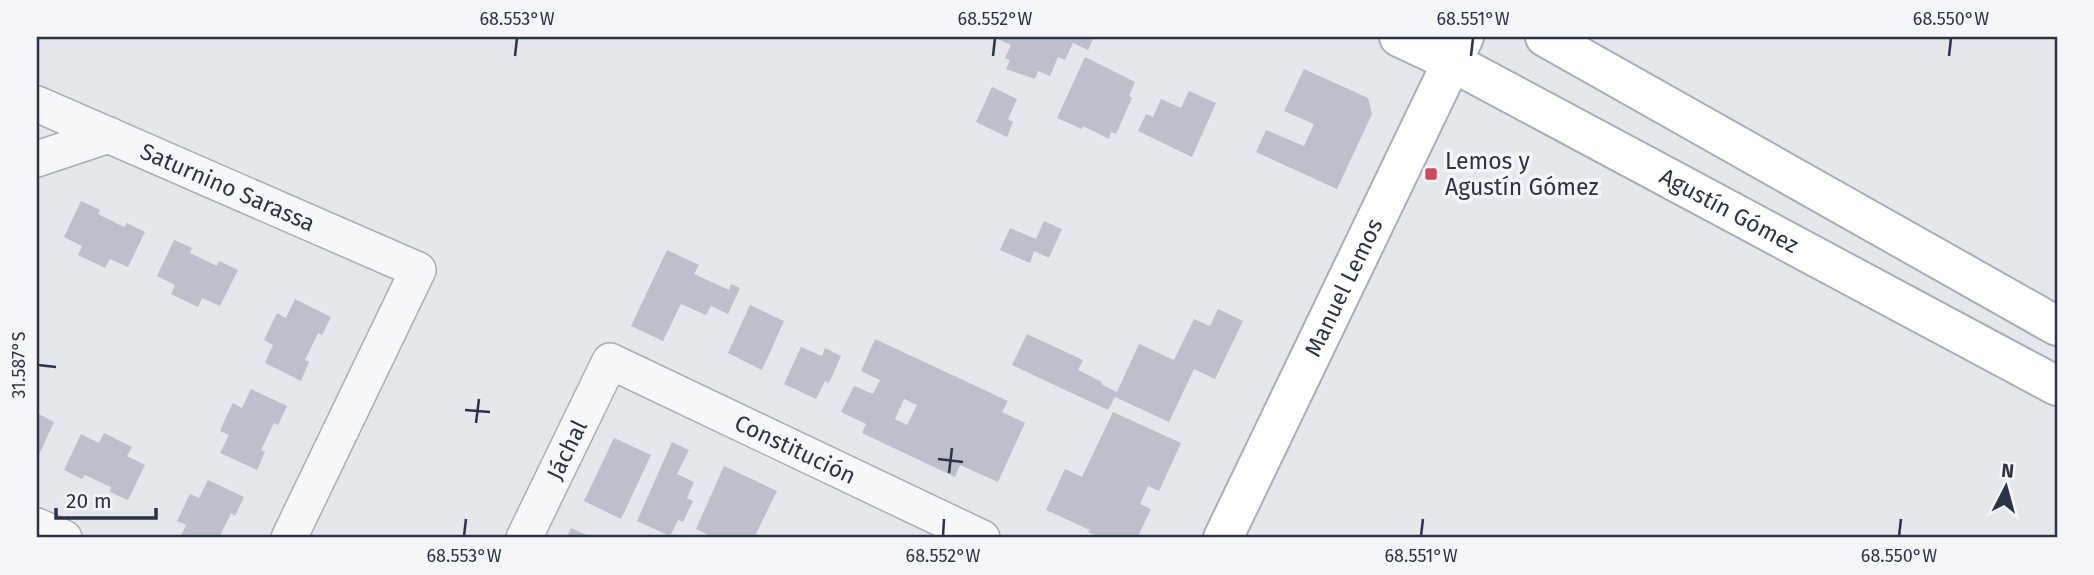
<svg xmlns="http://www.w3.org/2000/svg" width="2094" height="575" font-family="'Fira Sans',sans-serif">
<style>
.building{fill:#bbc0ca;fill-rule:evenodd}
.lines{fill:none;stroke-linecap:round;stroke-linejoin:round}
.street-casing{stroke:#a9aeb7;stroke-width:38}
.secondary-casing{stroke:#a9aeb7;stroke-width:42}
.street{stroke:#f7f8fa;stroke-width:35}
.secondary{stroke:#fff;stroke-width:38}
.ticks{fill:none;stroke:#2b3445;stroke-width:2.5}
.poi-dot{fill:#d1495b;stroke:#f4f6f9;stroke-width:2.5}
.labels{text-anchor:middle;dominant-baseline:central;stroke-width:7;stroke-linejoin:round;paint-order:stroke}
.poi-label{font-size:23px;fill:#2b3445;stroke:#f4f6f9;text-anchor:start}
.street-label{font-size:23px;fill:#2b3445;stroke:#f4f6f9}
.neatline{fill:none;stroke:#2b3445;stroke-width:2.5}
.ticks-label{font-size:18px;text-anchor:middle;fill:#2b3445}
</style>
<rect width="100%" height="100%" fill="#e4e7ec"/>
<g class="building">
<polygon points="994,37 1094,37 1088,50 1073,43 1065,60 1058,57 1050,76 1038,71 1035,79 1006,69 1010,60 1005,58 1011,45"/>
<polygon points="1085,57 1135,82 1129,96 1132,98 1116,134 1111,132 1109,139 1083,126 1082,129 1057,118"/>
<polygon points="1304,69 1368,98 1372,114 1337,189 1256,152 1266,130 1304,146 1314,124 1284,111"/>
<polygon points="992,87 1017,99 1008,119 1013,122 1007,137 976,122"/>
<polygon points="1189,91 1216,103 1192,157 1138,131 1146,114 1153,117 1161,99 1181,108"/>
<polygon points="81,201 100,210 98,214 124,227 127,223 145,232 128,267 110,259 105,268 78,255 82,246 64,237"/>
<polygon points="1044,221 1062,229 1049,258 1034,251 1030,263 1000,250 1010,228 1036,239"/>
<polygon points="174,240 192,248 190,253 217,266 219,261 238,270 220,306 202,298 198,307 171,294 175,285 157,276"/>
<polygon points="667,250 699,265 694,274 729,290 731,284 740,288 728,314 711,306 706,315 681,304 663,341 631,326"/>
<polygon points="295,299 331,317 322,335 318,333 305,360 309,362 301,381 265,363 273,345 264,340 277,313 286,318"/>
<polygon points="750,305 784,321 762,370 728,353"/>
<polygon points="1218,309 1243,321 1215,379 1194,369 1169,422 1115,397 1108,410 1012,365 1027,334 1083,360 1078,370 1102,382 1101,384 1117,392 1139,344 1174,360 1194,319 1210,326"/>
<path d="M875,339L1008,401L1002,412L1025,423L998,482L960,465L955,477L862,433L866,424L841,412L854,386L873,394L880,380L861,371ZM904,399L917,405L907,425L895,419Z"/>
<polygon points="801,347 822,356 825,348 841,356 829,383 825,381 816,399 784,384"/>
<polygon points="251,389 287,406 278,425 274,423 261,450 265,452 257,470 220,453 229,435 220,431 226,417 233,403 242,408"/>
<polygon points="1113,412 1181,443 1159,491 1148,486 1140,504 1151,509 1137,538 1102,538 1088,532 1090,530 1046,510 1065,469 1082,477"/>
<polygon points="37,413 54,422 37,459"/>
<polygon points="104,433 132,447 127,456 145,465 128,500 110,492 111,487 85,475 82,479 64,470 81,434 99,443"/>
<polygon points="614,438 651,455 621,519 584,501"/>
<polygon points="672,442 689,450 677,474 694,482 687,498 693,501 683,522 678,520 670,536 637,521"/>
<polygon points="724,466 777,491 754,538 711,538 712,537 696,529"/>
<polygon points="208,480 244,497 235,516 231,513 219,538 180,538 186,525 177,521 190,494 199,498"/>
<polygon points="571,528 593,538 566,538"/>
</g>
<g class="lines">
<g class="street-casing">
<g id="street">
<path id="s1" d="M37,104L418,270L289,538"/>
<polyline points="37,159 109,135"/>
<polyline points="37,526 64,538"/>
<path id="s2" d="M524,538L610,361L982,538"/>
</g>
</g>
<g class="secondary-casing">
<g id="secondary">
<path id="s3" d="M1399,37L1452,62L2057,386"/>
<polyline points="1545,37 2057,326"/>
<path id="s4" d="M1223,538L1464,37"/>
</g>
</g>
<use href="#street" class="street"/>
<use href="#secondary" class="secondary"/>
</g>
<path class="ticks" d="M515,56L517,38M993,56L995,38M1471,56L1473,38M1949,56L1951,38M38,365L56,367M465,410L490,412M476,423L479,399M938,459L963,462M949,473L952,448M464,536L466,519M943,536L944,519M1421,536L1423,519M1899,536L1901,519"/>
<rect class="poi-dot" x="1424" y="167" width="14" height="14" rx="3.5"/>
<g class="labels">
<g class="poi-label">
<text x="1445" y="161">Lemos y<tspan x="1445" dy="26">Agustín Gómez</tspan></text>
</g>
<g class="street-label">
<text stroke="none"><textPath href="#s1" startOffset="208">Saturnino Sarassa</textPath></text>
<text stroke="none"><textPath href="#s3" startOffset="373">Agustín Gómez</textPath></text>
<text stroke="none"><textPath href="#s4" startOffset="278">Manuel Lemos</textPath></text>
<text stroke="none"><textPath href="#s2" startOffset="98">Jáchal</textPath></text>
<text stroke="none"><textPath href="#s2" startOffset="402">Constitución</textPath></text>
</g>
</g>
<rect width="2094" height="575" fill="none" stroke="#f4f6f9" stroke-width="77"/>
<g transform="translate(2006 487) rotate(6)" stroke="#f4f6f9" stroke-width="5" paint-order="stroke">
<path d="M0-5L12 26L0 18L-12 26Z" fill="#2b3445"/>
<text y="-10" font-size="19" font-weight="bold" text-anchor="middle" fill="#2b3445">N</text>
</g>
<path d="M56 508v10h100v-10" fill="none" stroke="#2b3445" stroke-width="3.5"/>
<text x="66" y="508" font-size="21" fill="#2b3445" stroke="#f4f6f9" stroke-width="5" paint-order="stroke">20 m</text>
<rect x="38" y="38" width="2018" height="498" class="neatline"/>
<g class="ticks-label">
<text x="517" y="25">68.553°W</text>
<text x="995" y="25">68.552°W</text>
<text x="1473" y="25">68.551°W</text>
<text x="1951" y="25">68.550°W</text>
<text transform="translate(19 365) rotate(-90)" y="6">31.587°S</text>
<text x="464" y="562">68.553°W</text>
<text x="943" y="562">68.552°W</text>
<text x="1421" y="562">68.551°W</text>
<text x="1899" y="562">68.550°W</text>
</g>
</svg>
